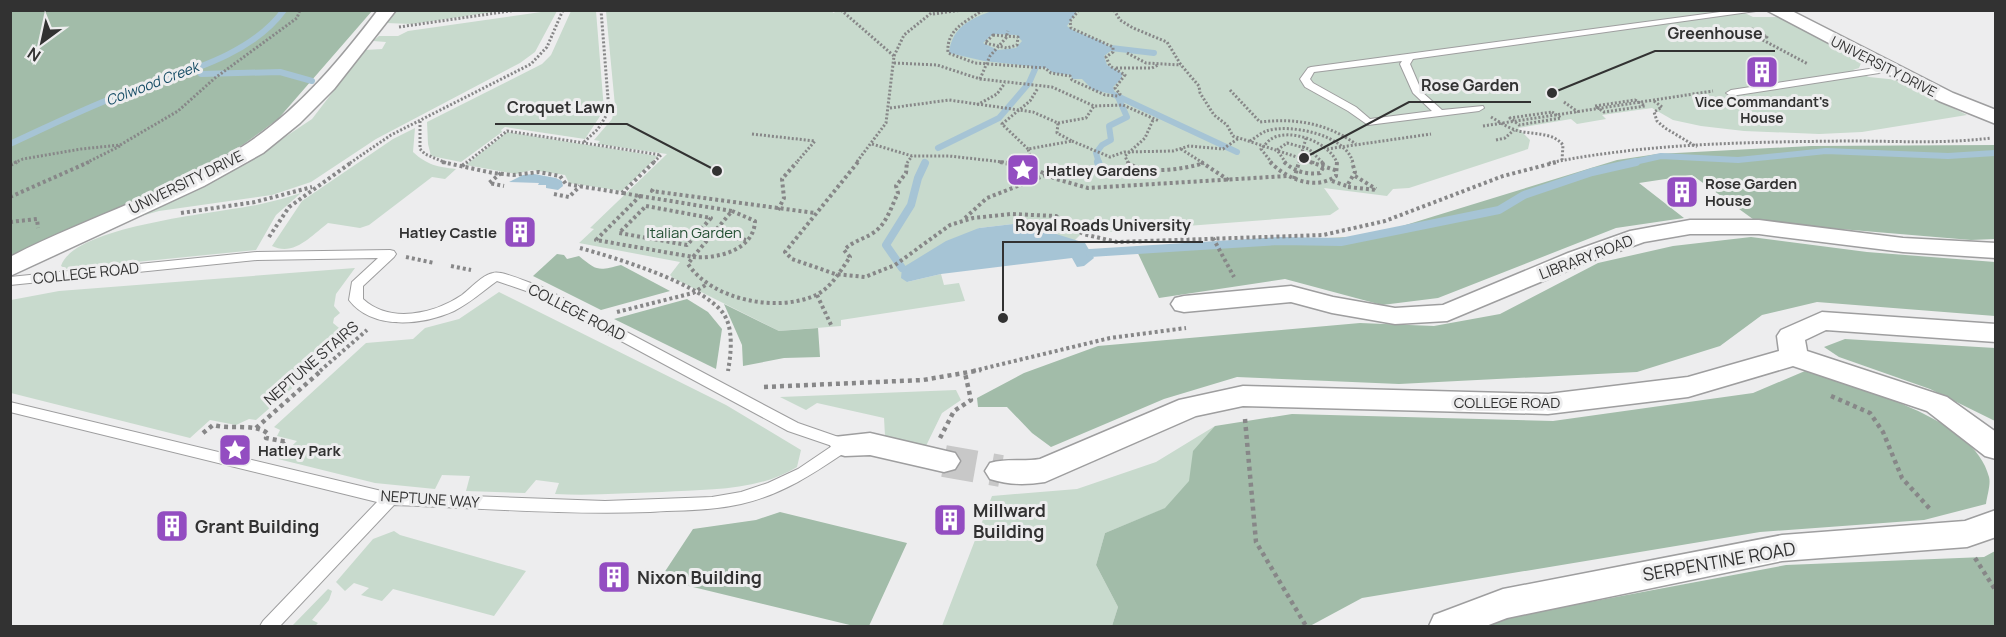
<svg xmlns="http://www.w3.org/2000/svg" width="2006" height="637" font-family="Manrope,sans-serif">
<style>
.green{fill:#c8dacd}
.forest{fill:#a2bca9}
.water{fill:#a6c4d5;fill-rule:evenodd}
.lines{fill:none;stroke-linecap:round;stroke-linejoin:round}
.stream-far1{stroke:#a6c4d5;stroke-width:6}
.stream{stroke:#a6c4d5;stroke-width:8}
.minor-tunnel{stroke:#c8c8c8;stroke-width:32;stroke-dasharray:32 16;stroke-linecap:butt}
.service-casing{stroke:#9e9e9f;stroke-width:2}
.minor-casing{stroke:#9e9e9f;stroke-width:3}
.path-far2{stroke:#878788;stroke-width:3;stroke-dasharray:2 2;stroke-linecap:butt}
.path-far1{stroke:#878788;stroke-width:4;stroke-dasharray:3 3;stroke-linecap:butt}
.path{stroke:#878788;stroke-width:4.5;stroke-dasharray:4 4;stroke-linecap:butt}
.service{fill:#fff;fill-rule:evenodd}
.minor{fill:#fff;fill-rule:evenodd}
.labels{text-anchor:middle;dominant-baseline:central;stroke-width:6;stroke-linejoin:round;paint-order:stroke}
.far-street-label{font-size:14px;fill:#323232;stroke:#ededee}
.far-water-label{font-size:14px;font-style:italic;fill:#164d66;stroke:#ededee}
.far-poi-label{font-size:14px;font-weight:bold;fill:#323232;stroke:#ededee}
.poi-label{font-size:15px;font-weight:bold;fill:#323232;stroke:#ededee;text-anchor:start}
.street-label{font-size:15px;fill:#323232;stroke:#ededee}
.park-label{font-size:15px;fill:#245034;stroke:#ededee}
.near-poi-label{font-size:18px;font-weight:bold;fill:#323232;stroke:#ededee;text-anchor:start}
.near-street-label{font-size:18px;fill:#323232;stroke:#ededee}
.leader{fill:none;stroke:#323232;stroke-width:2}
.callout-dot{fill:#323232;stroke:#ededee;stroke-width:2}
.callout-label{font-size:16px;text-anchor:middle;font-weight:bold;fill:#323232;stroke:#ededee;stroke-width:6;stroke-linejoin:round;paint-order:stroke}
</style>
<rect width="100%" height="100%" fill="#ededee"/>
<g class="green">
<polygon points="829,10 834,13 836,10 1741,11 1753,17 1778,17 1862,61 1859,68 1853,70 1869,77 1898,80 1967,115 1862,132 1819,134 1744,131 1701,126 1673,120 1652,108 1602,115 1606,119 1577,124 1571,119 1518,128 1530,140 1528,149 1409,188 1393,189 1387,196 1324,188 1339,209 1330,215 1095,233 1084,231 1074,241 1037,228 1013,224 979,228 907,282 941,274 944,285 959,283 965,301 841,320 841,326 779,331 673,278 670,275 680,262 579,243 594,229 590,228 667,154 597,144 600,141 594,140 612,119 615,106 606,11"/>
<polygon points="395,11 501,11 412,24 386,23"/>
<polygon points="548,11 557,11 535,52 520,63 376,139 311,182 272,195 159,211 134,218 261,153 312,119 365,50 382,49 386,42 373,41 379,36 398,36 408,31"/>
<polygon points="571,11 596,11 604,110 585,139 505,127 501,130 502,132 461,162 431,156 428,144 427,122 542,64 551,55"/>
<path d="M415,128L413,152C427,165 438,167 456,169L445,179L432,177L369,225L360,228L328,223C312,235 294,257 272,246L302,201L393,139Z"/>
<polygon points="507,132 658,156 622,191 569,183 565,175 532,170 516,174 466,165"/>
<path d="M301,193L276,215L256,250L66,269L61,266C74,225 222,213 261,204C275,201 288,197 301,193Z"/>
<polygon points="355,268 336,294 334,306 340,313 334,318 333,323 344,332 340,337 347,340 256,420 249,419 236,425 210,420 190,438 11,393 11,300 59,291"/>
<path d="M499,292L726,405L801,450L797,467C756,492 708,489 662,492C626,493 591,496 555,494L559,483L536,480L525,493L466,491L470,476L442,475L435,489L375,483L278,459L297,441L277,436L280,430L274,427L366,343L413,339L425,328L459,319Z"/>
<polygon points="956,390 961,400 942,413 925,448 885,436 884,418 817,403 806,410 780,397"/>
<polygon points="1215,426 1190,481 1166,508 1105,533 1096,565 1118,607 1112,626 942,626 992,496 1077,489 1156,462"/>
<polygon points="394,531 400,535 526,571 494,616 393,589 382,601 361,595 369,588 354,583 345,591 336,582 373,539"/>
<polygon points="328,589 332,591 329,600 312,620 318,623 315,626 292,626"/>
</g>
<g class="forest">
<polygon points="11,11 372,11 278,119 244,144 191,175 61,234 11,263"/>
<polygon points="1995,145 1995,239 1971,240 1757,222 1692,175 1639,183 1684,218 1616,228 1438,298 1382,305 1285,279 1159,298 1135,247 1349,237 1399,227 1617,160 1657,154 1811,146"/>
<polygon points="1751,237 1867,252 1995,262 1995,316 1817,302 1762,315 1720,346 1637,372 1399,384 1237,377 1164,399 1051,447 1032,433 1007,407 978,407 977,398 1024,373 1098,346 1360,323 1434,326 1500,314 1598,263 1673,246"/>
<path d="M557,254L564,255L567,259L579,256C597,271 598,271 621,265L670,291L601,310L533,276Z"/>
<polygon points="687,299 708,312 722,329 716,369 614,319"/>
<polygon points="724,304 779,331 818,328 820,357 784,358 743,366 742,345"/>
<polygon points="1845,339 1995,348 1995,421 1930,389 1839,357 1824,347"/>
<path d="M1805,371C1857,388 1975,417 1989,477C1991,484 1987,496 1986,504L1924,520L1760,532L1362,598L1310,626H1112L1118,607L1096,565L1105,533L1165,508L1189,481L1193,451L1215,426L1292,414L1553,421L1753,393Z"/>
<polygon points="780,512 907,543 869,626 854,626 660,579 693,529 756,520"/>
<polygon points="1995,551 1995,626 1462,626 1786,565 1984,557"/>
</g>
<g class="water">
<path d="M992,11H1077L1067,26C1081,37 1102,37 1112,50L1104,56L1107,65L1122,73V78L1113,87L1116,95L1093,90L1082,79H1072L1071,75L1054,73L1046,68L984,61L949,53C952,27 970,19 992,11ZM993,34L1016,35L1022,41L1016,48L998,50L983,43Z"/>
<polygon points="534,174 556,178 562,181 563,186 558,190 546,188 546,185 538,185 539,183 509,182 523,175"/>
<polygon points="1013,224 1037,228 1085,243 1094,258 1084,266 1077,267 1072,258 941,274 907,282 901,278 902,268 946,241 979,228"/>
</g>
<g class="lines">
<g class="stream-far1">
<polyline points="1111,48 1154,53"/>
<polyline points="193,66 201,74 280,72 312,81"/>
<polyline points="1115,95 1237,152"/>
<path d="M10,144C45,128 79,111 115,97C171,75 248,60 284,10"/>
<polyline points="938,148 999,118 1029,83 1036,67"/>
<polyline points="1099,163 1096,153 1102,145 1111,140 1109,126 1127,117 1118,97"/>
<polyline points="1630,163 1661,156 1738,160 1826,151 1948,156 1995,153"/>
</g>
<g class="stream">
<polyline points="1098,162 1099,165"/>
<polyline points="1090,253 1279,241 1341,242 1499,210 1524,195 1592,172 1636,162"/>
<polyline points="902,268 886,245 911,205 918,178 925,163"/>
</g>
<polyline class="minor-tunnel" points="944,461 1001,471"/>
<g class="service-casing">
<g id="service">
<path d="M1735,10H1763L1413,59L1410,64L1422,92L1442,110L1483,106L1484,108L1479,111L1368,125L1348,111L1305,87L1300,79L1308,68L1311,67ZM1402,61L1400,64L1413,93L1432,111L1370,119L1356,107L1313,83L1310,79L1314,72Z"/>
<polygon points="1889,66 1894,69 1892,71 1731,96 1726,93 1731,90"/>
<path d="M390,250L394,251L396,254L394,257L363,286V299C390,324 434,314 462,295C471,288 482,275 493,273C502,270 531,284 542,287L798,423L850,441L853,445L850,449C816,472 782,495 741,504C711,511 680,510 650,512C565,515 479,508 394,505L280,626H260L263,621L377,502L10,412V402L390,493L605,501L712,497L741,492L768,483L798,469L832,446L788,431L532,293L497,281C483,291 470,303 454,311C423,325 373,331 349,300L352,282L378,258L257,260L10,285V277L257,252Z"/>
</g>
</g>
<g class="minor-casing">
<g id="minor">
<path d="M378,10H396L334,89L300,123L263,153L204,186L10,276V257C88,216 175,192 248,143C300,108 340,60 378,10Z"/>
<polygon points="1766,10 1790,10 1953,93 1996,110 1996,124 1939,101"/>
<polygon points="1690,220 1759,220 1903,238 1996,243 1996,258 1903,252 1759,234 1690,234 1644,242 1586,263 1447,321 1395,324 1332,313 1291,302 1184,312 1175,310 1171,304 1175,298 1184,296 1291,286 1333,297 1395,308 1443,305 1568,253 1630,231"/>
<path d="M1822,312L1996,324V342L1826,330L1805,340L1807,351L1947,397L1996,432V459L1985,456L1927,411L1793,366L1688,397L1548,414L1243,406L1196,416L1045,482C1025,485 1010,485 990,479L985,471L990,463C1006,458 1023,462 1040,459L1179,400L1243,386L1548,394L1688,377L1779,351L1777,336L1781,330Z"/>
<polygon points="870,433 955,453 960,461 955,469 944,472 870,455 845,456 834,453 830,445 834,437"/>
<polygon points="1996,510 1996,537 1967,547 1782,561 1507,618 1486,626 1429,626 1434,615 1503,589 1782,535 1965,521"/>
</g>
</g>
<g class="path-far2">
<polyline points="841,10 894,56 886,123 856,163"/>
<path d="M983,10C966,22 946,29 948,53L975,63L1045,68L1051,73L1070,76L1072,80L1105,95L1118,96L1120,94L1115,88L1125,75L1110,66L1106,57L1113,52V47L1071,28L1070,21L1079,10"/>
<polyline points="1114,10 1120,20 1133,28 1167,42 1181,65 1199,86 1200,93 1214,115 1227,125 1233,136 1315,163"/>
<polyline points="933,14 962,10"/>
<polyline points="399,27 517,10"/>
<polygon points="1753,29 1767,37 1752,39 1738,32"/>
<polygon points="993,35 1018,37 1017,45 1007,48 985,43"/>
<polyline points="1759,38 1808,64"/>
<polyline points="1127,53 1146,63 1181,65"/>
<polyline points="894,56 904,35 935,10"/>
<polyline points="894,63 937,65 980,79 1052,87 1094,106 1123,105 1159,121"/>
<polyline points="1116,68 1152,68 1158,65"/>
<polyline points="980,79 990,56 1006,38 1008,31"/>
<path d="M1230,90L1260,122C1296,118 1326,123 1356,144"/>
<polygon points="1635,100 1645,106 1604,112 1595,106"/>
<polyline points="1654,101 1662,107 1654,112 1657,121 1665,128 1697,147"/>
<polyline points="1564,102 1578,112"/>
<polyline points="977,105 997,94 1005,83"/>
<polyline points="890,108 949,100 1033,112 1058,123 1057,133 1072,141 1028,149 1033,163"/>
<polygon points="1552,112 1561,118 1519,125 1510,118"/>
<path d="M1491,117C1498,121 1505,126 1513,129C1528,136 1551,130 1563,145L1562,160"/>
<polyline points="420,121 420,149 425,154 446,163"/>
<polyline points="1058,123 1086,118 1094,106"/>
<polyline points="1483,126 1713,91"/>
<polyline points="752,134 815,141 796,163"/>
<polyline points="1496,140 1505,138 1514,130"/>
<polyline points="1072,141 1110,157 1124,152 1173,151 1189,146 1223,149 1239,138"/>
<path d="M1250,141C1255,138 1261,133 1266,131C1290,123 1347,135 1353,163"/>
<polyline points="584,142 598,129 609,111 601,10"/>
<polyline points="872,144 912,156 949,156 1012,163"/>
<polyline points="1028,149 1002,124 1030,101 1038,88"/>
<polyline points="1181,149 1203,163"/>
<polyline points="1327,149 1431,134"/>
<polyline points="14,163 23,159 81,149 120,145 178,111 215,78 297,18 300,10"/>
<polyline points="86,163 120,146"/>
<polyline points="350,163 391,135 531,64 547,47 563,10"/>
<polyline points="466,163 507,131 661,155 653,163"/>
<polyline points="907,163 912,156"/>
<polyline points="1128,163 1125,156 1145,138 1153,120"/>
<path d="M1272,163L1261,149C1264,146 1268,141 1271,139C1291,127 1330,143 1337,163"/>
<polyline points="1286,163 1277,150 1287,143 1309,149 1323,163"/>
<polyline points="1299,163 1306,138"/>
<path d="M1549,163C1647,143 1750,142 1850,141C1897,141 1944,144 1991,138"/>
</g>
<g class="path-far1">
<polyline points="442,162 493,173 513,175 539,172 560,176 566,184 622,193 654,162"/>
<polyline points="858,162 785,252 792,259 835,274 865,277 895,265 950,225 973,218 1011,214 1056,216 1083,234 1117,242 1323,235 1385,221 1503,176 1557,162"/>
<polyline points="1000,162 1035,169 1056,179 1088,188 1287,176"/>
<polyline points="1033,162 1035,168"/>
<path d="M1127,162C1143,176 1185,169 1204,163"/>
<polyline points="1201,162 1230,181"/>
<path d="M1270,162C1287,179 1315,191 1336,176L1337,162"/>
<path d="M1284,162C1294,171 1306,175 1320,173L1324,166L1322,162"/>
<polyline points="1310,162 1338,171"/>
<polyline points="10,165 17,162"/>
<polyline points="462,166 467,162"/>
<polyline points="501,173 489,183 504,186"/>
<polyline points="1355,176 1376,189"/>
<polyline points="1294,179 1299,162"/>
<polyline points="1332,181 1347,186 1355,172 1352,162"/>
<polyline points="1348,187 1377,190"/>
<polyline points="653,189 652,191 815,213"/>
<polyline points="623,193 639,196"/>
<polyline points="554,194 569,197 580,186"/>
<polygon points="640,196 732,211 693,257 596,240"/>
<polyline points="10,197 89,162"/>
<polygon points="646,206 711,218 687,245 619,233"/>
<polyline points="778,210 784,198 782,179 797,162"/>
<path d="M732,211L755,221C754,251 716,259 693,257L688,264C712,300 777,313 816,295C831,288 841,270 850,257L844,250C853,241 862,240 873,233C887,224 891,207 898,193L896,186L906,173L907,162"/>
<polyline points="181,213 255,202 312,187"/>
<polyline points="965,218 987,198 1056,171 1073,167 1117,173 1131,166"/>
<polyline points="10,222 37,219 38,228"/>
<polyline points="714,234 746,240"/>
<polyline points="269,237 289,207 352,162"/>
<polyline points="1213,238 1234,277"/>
<path d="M580,248C616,258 700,283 723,313C734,328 731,354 728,371"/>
<polyline points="406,257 434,263"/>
<polyline points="451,266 471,270"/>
<polyline points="817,295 832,327"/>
<polyline points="617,312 693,293 707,284"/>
<polyline points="320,371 367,330"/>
<polyline points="973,371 1110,338 1186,328"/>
</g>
<g class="path">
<polyline points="764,387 923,380 981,370"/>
<polyline points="1831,396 1870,413 1883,432 1902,478 1930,509"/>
<polyline points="1245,419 1256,542 1306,626"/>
<polyline points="256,428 322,370"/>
<path d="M203,433L213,425C231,430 254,423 267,433L266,438L287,442L275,451"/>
<polyline points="940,438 954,411 971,400 965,373"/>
<polyline points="1975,558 1996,591"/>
</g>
<use href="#service" class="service"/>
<use href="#minor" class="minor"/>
</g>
<defs>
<g id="building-square" transform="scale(1.725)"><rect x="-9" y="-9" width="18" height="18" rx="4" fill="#934dc1" stroke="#ededee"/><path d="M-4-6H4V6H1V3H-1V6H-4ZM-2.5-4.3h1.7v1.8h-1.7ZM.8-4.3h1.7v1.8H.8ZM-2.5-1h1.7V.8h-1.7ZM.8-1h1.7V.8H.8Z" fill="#fff"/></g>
<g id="sight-square" transform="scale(1.725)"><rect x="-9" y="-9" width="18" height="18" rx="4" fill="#934dc1" stroke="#ededee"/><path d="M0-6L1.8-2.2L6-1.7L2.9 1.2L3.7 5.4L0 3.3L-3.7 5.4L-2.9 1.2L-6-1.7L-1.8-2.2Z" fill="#fff"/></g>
</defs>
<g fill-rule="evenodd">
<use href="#building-square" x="1762" y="72"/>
<use href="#sight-square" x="1023" y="170"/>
<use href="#building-square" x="1682" y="192"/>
<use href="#building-square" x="520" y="232"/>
<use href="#sight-square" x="235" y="450"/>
<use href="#building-square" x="950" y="520"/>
<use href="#building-square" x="172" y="526"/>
<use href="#building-square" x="614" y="577"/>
</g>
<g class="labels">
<g class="far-street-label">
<text transform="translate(1884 66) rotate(27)">UNIVERSITY DRIVE</text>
</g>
<g class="far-water-label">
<text transform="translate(152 83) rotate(-21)">Colwood Creek</text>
</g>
<g class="far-poi-label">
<text x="1762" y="101">Vice Commandant's<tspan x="1762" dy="16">House</tspan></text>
</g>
<g class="poi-label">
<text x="1046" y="170">Hatley Gardens</text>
<text x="1705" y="183">Rose Garden<tspan x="1705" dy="17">House</tspan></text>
<text x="497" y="232" text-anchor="end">Hatley Castle</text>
<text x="258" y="450">Hatley Park</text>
</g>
<g class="street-label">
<text transform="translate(186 182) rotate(-26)">UNIVERSITY DRIVE</text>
<text transform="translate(1586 257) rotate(-21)">LIBRARY ROAD</text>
<text transform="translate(86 273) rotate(-6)">COLLEGE ROAD</text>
<text transform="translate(577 312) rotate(27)">COLLEGE ROAD</text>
<text transform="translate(311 363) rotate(-41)">NEPTUNE STAIRS</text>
<text x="1507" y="402">COLLEGE ROAD</text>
<text transform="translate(430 499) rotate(4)">NEPTUNE WAY</text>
</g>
<g class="park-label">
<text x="694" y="232">Italian Garden</text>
</g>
<g class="near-poi-label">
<text x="973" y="510">Millward<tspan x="973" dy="21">Building</tspan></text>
<text x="195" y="526">Grant Building</text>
<text x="637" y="577">Nixon Building</text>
</g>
<g class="near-street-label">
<text transform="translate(1719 561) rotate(-10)">SERPENTINE ROAD</text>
</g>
</g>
<path class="leader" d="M1552 93L1655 51H1775M1304 158L1409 102H1531M717 171L627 124H495M1003 318L1003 242H1203"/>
<g class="callout-dot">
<circle cx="1552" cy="93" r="6"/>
<circle cx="1304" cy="158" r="6"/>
<circle cx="717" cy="171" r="6"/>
<circle cx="1003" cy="318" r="6"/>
</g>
<g class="callout-label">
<text x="1715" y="39">Greenhouse</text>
<text x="1470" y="91">Rose Garden</text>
<text x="561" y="113">Croquet Lawn</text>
<text x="1103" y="231">Royal Roads University</text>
</g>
<rect width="2006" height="637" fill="none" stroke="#323232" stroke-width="24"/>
<g transform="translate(42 42) rotate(213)" stroke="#ededee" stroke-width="4.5" paint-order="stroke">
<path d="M0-4.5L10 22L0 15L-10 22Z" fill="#323232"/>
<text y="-9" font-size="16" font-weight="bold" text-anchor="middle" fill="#323232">N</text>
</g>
</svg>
